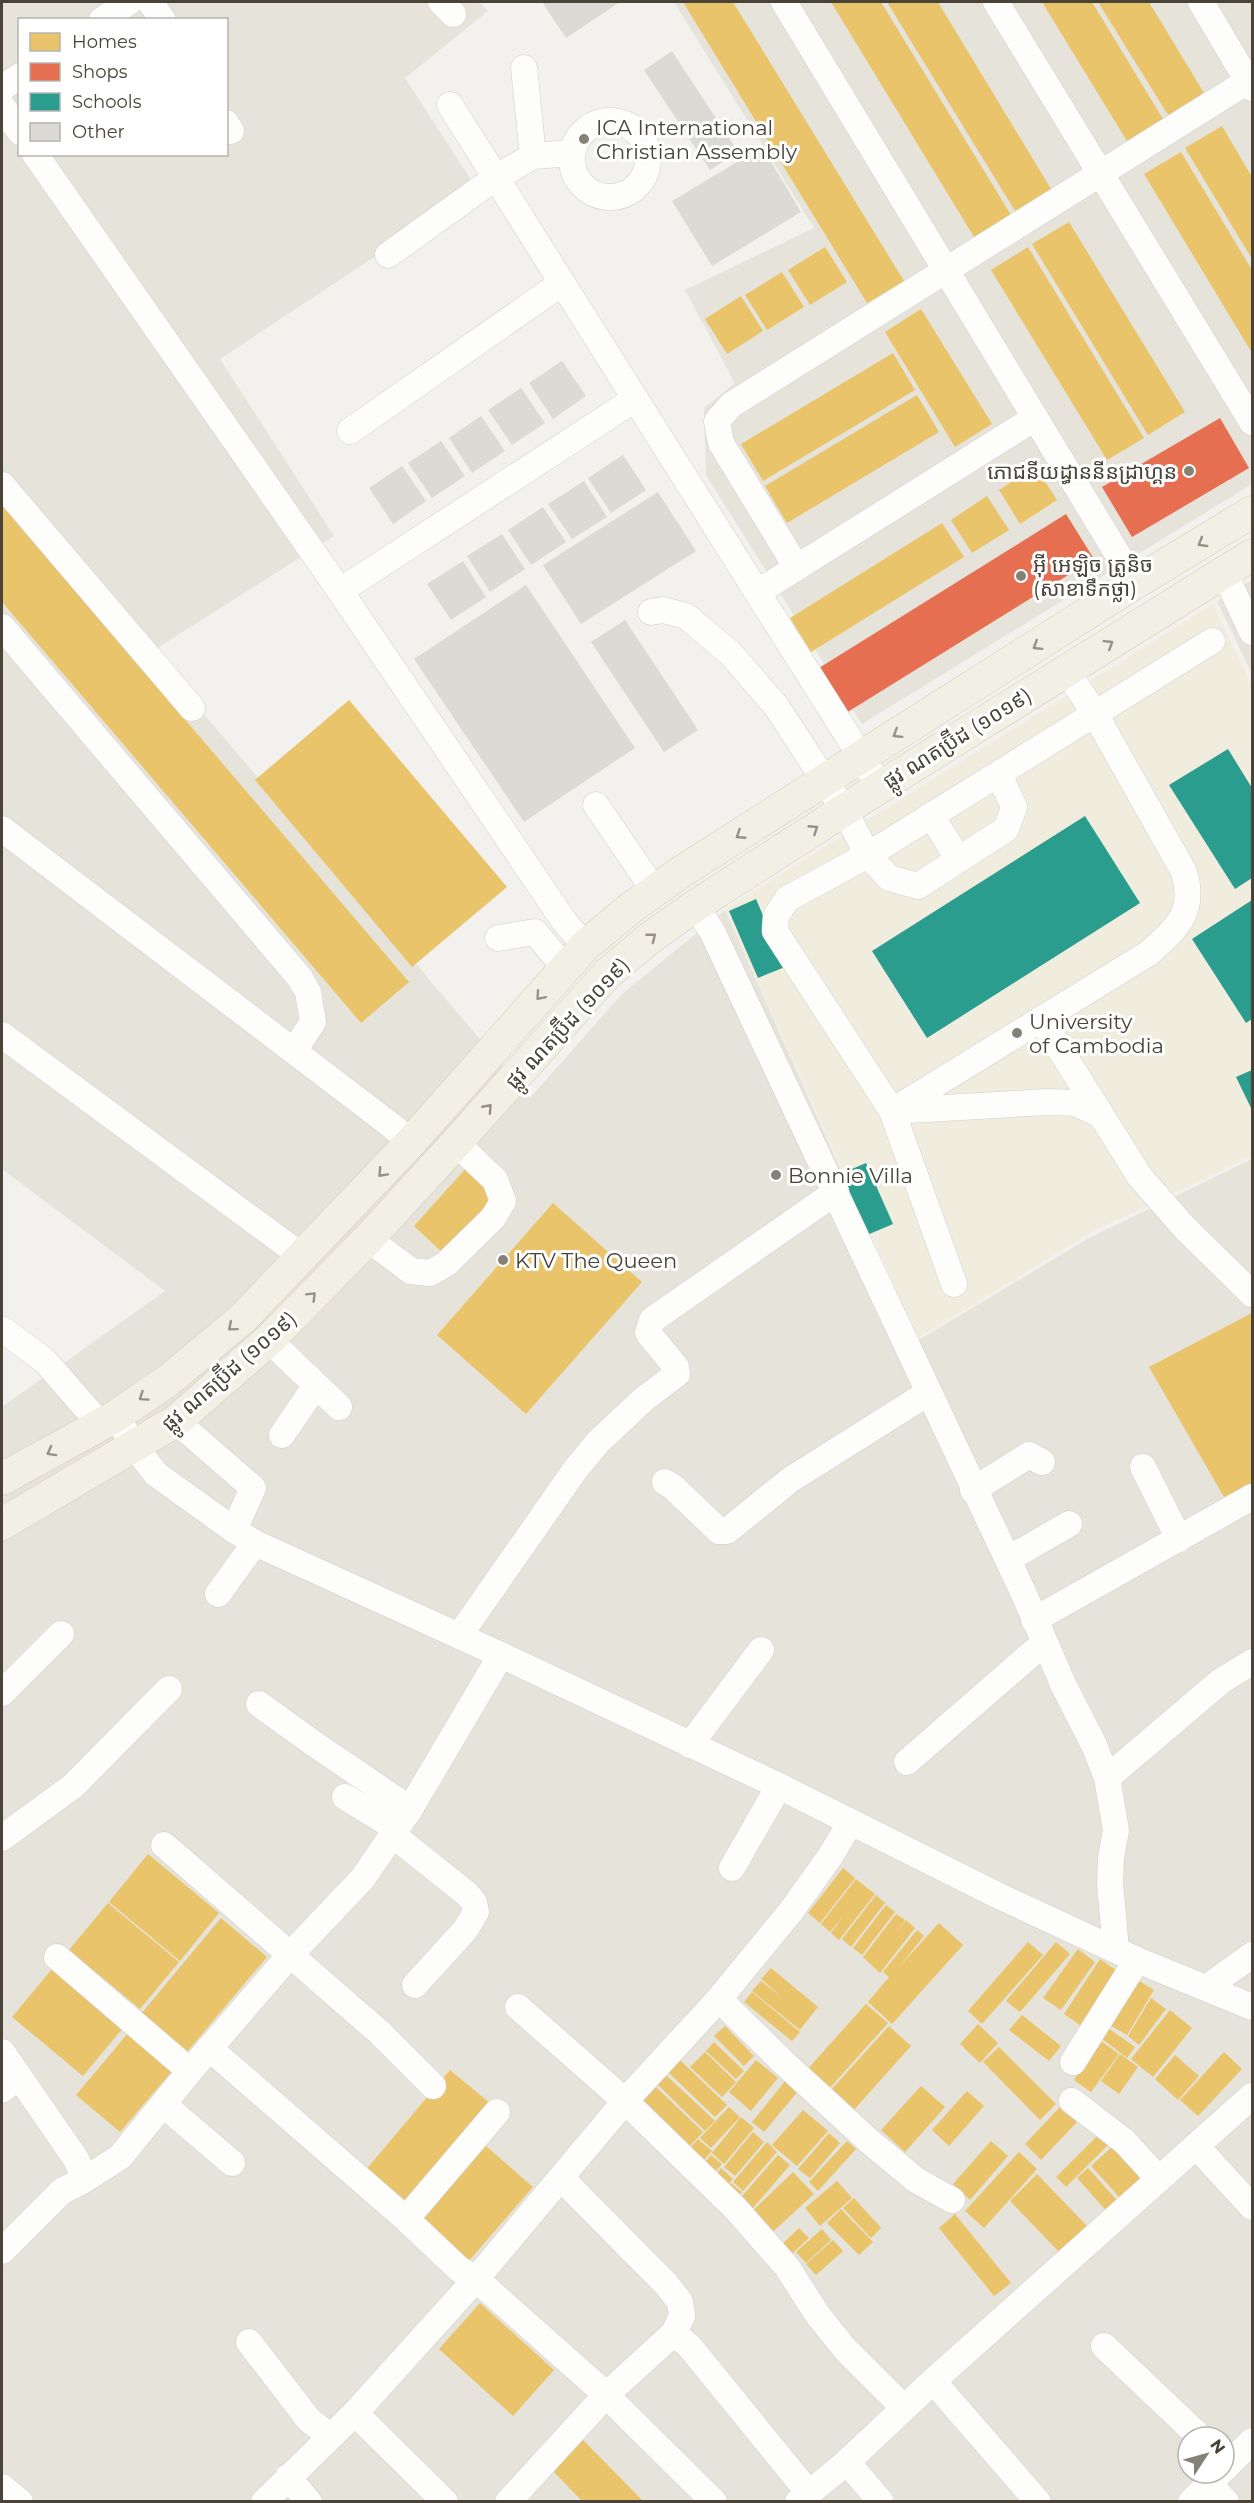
<svg xmlns="http://www.w3.org/2000/svg" width="1254" height="2503" font-family="Montserrat,'Noto Sans Khmer',sans-serif">
<style>
.residential{fill:#e6e3da;fill-rule:evenodd}
.education{fill:#f0eddf}
.homes{fill:#e9c46a}
.shops{fill:#e76f51}
.schools{fill:#2a9d8f}
.building{fill:#dcdad5}
.lines{fill:none;stroke-linecap:round;stroke-linejoin:round}
.minor-casing{stroke:#d0cfca;stroke-width:27}
.major-casing{stroke:#d5cfb9;stroke-width:33}
.minor{stroke:#fdfdfc;stroke-width:26}
.major{stroke:#f2efe4;stroke-width:32}
.oneway{stroke:#959185}
.poi-dot{fill:#848177;stroke:#fff;stroke-width:2}
.labels{text-anchor:middle;dominant-baseline:central;stroke-width:6;stroke-linejoin:round;paint-order:stroke}
.poi-label{font-size:21px;fill:#494437;stroke:#fff;text-anchor:start}
.street-label{font-size:21px;fill:#494437;stroke:#fff}
</style>
<rect width="100%" height="100%" fill="#f2f1ed"/>
<g class="residential">
<path d="M2,2H479L488,11L405,78L477,189L220,359L334,536L151,652L530,1098L621,995L725,910L917,1341L1089,1238L1252,1159V2501H2V1407L165,1291L2,1169ZM20,20H226V154H20ZM1188,2437H1224V2473H1188Z"/>
<polygon points="674,2 1252,2 1252,484 862,724 706,475 704,408 735,383 685,290 814,228"/>
<polygon points="1252,580 1252,674 1217,601"/>
</g>
<polygon class="education" points="1213,604 1252,686 1252,1156 1090,1233 918,1338 725,909"/>
<g class="homes">
<polygon points="683,2 733,2 904,281 867,303"/>
<polygon points="831,2 881,2 1011,215 974,237"/>
<polygon points="887,2 938,2 1051,189 1015,211"/>
<polygon points="1042,2 1092,2 1163,119 1127,141"/>
<polygon points="1098,2 1149,2 1204,93 1168,115"/>
<polygon points="1222,126 1252,177 1252,259 1185,148"/>
<polygon points="1181,152 1252,270 1252,353 1144,174"/>
<polygon points="1069,222 1185,412 1148,435 1032,244"/>
<polygon points="825,247 847,282 810,305 788,270"/>
<polygon points="1028,247 1144,438 1107,460 991,270"/>
<polygon points="782,272 804,307 767,330 745,295"/>
<polygon points="741,296 763,331 727,354 705,319"/>
<polygon points="921,309 992,424 955,447 885,332"/>
<polygon points="893,353 915,390 763,481 741,444"/>
<polygon points="917,395 939,432 787,523 765,486"/>
<polygon points="1035,466 1057,500 1020,524 999,490"/>
<polygon points="987,496 1009,530 972,553 951,520"/>
<polygon points="2,505 409,982 361,1023 2,602"/>
<polygon points="942,523 964,557 811,652 790,618"/>
<polygon points="349,700 507,887 412,967 255,780"/>
<polygon points="468,1166 500,1195 445,1255 414,1226"/>
<polygon points="553,1203 642,1282 526,1414 437,1335"/>
<polygon points="1252,1313 1252,1483 1224,1497 1149,1367"/>
<polygon points="148,1854 219,1913 180,1961 109,1902"/>
<polygon points="843,1868 855,1878 820,1923 808,1913"/>
<polygon points="856,1879 875,1894 839,1940 831,1933 844,1915 830,1932 821,1924"/>
<polygon points="876,1895 885,1903 851,1947 842,1939"/>
<polygon points="108,1903 179,1962 140,2009 69,1950"/>
<polygon points="886,1905 895,1912 862,1955 853,1948"/>
<polygon points="896,1914 905,1920 895,1934 906,1920 915,1928 880,1973 863,1957"/>
<polygon points="221,1918 267,1957 186,2053 140,2015"/>
<polygon points="939,1923 963,1945 892,2024 868,2002 889,1977 883,1972 917,1930 924,1936 899,1967"/>
<polygon points="1028,1942 1043,1955 982,2024 968,2011"/>
<polygon points="1056,1942 1070,1954 1020,2012 1006,2001"/>
<polygon points="1078,1949 1095,1962 1061,2010 1043,1998"/>
<polygon points="1100,1959 1123,1975 1087,2030 1064,2014"/>
<polygon points="771,1968 818,2007 800,2030 752,1991 761,1981 783,1998 761,1979"/>
<polygon points="52,1969 123,2028 83,2076 12,2017"/>
<polygon points="1136,1979 1154,1990 1127,2035 1108,2024"/>
<polygon points="752,1992 800,2032 792,2041 744,2002"/>
<polygon points="1151,1998 1166,2009 1139,2045 1128,2036"/>
<polygon points="866,2004 888,2023 828,2090 806,2071"/>
<polygon points="1170,2010 1192,2028 1153,2077 1131,2059"/>
<polygon points="1022,2015 1061,2046 1049,2061 1009,2030"/>
<polygon points="978,2024 998,2043 980,2063 960,2044"/>
<polygon points="725,2026 754,2056 744,2066 714,2036"/>
<polygon points="889,2026 911,2046 851,2113 828,2093"/>
<polygon points="1108,2028 1135,2047 1127,2058 1101,2038"/>
<polygon points="129,2032 173,2070 120,2132 76,2095"/>
<polygon points="1101,2041 1119,2054 1091,2092 1074,2080"/>
<polygon points="714,2042 744,2071 736,2079 706,2051"/>
<polygon points="999,2047 1056,2104 1040,2120 983,2062"/>
<polygon points="705,2052 736,2082 722,2097 690,2067"/>
<polygon points="1224,2052 1242,2069 1198,2116 1180,2100"/>
<polygon points="1120,2054 1138,2067 1119,2094 1101,2081"/>
<polygon points="1175,2055 1199,2076 1178,2100 1155,2079"/>
<polygon points="680,2060 727,2105 715,2117 668,2072"/>
<polygon points="756,2060 778,2078 751,2111 729,2092"/>
<polygon points="450,2070 491,2104 405,2207 364,2172"/>
<polygon points="665,2074 715,2121 705,2131 656,2083"/>
<polygon points="786,2080 799,2090 764,2132 752,2122"/>
<polygon points="654,2085 703,2132 683,2153 634,2106"/>
<polygon points="921,2086 945,2107 905,2152 881,2130"/>
<polygon points="967,2091 984,2106 949,2146 932,2130"/>
<polygon points="729,2107 740,2117 711,2148 700,2138"/>
<polygon points="1060,2107 1077,2122 1041,2160 1025,2144"/>
<polygon points="803,2110 828,2131 797,2166 772,2145"/>
<polygon points="741,2117 754,2128 724,2164 712,2153"/>
<polygon points="753,2132 764,2142 735,2176 724,2167"/>
<polygon points="829,2133 840,2143 810,2178 798,2169"/>
<polygon points="1100,2133 1110,2143 1066,2187 1056,2177"/>
<polygon points="698,2139 712,2151 698,2167 684,2155"/>
<polygon points="847,2141 856,2149 818,2191 809,2182"/>
<polygon points="991,2141 1008,2156 970,2200 953,2184"/>
<polygon points="767,2142 777,2152 743,2191 733,2182"/>
<polygon points="486,2146 533,2187 468,2262 421,2220"/>
<polygon points="1112,2147 1144,2181 1123,2201 1091,2166"/>
<polygon points="1019,2152 1037,2169 984,2228 965,2211"/>
<polygon points="711,2155 722,2164 709,2179 699,2170"/>
<polygon points="778,2155 790,2165 748,2214 736,2203"/>
<polygon points="721,2168 733,2179 724,2189 731,2183 742,2192 733,2202 711,2181"/>
<polygon points="1088,2168 1122,2206 1111,2216 1077,2178"/>
<polygon points="793,2172 814,2194 766,2238 746,2217"/>
<polygon points="1037,2174 1088,2227 1061,2254 1010,2201"/>
<polygon points="837,2181 852,2198 820,2226 805,2208"/>
<polygon points="854,2198 881,2228 871,2238 843,2208"/>
<polygon points="841,2209 873,2242 859,2255 827,2223"/>
<polygon points="955,2214 1011,2283 994,2296 939,2228"/>
<polygon points="799,2228 809,2238 786,2259 777,2249"/>
<polygon points="822,2229 831,2240 806,2263 796,2252"/>
<polygon points="833,2240 843,2251 816,2275 806,2264"/>
<polygon points="480,2303 554,2370 513,2416 439,2349"/>
<polygon points="581,2438 644,2502 583,2502 551,2469"/>
</g>
<g class="shops">
<polygon points="1220,418 1249,468 1132,537 1102,487"/>
<polygon points="1066,514 1094,559 846,713 819,668"/>
</g>
<g class="schools">
<polygon points="1228,749 1252,788 1252,878 1235,889 1169,785"/>
<polygon points="1085,816 1140,903 927,1038 872,951"/>
<polygon points="756,899 785,967 758,978 729,911"/>
<polygon points="1252,900 1252,1019 1246,1023 1192,939"/>
<polygon points="1252,1070 1252,1110 1236,1077"/>
<polygon points="866,1163 893,1224 867,1235 840,1174"/>
</g>
<g class="building">
<polygon points="542,2 620,2 566,38"/>
<polygon points="672,51 738,152 710,170 644,70"/>
<polygon points="762,147 801,212 712,266 672,201"/>
<polygon points="562,361 586,396 553,419 529,383"/>
<polygon points="521,388 545,423 512,445 488,410"/>
<polygon points="481,416 505,451 472,473 449,438"/>
<polygon points="441,441 465,476 432,498 408,463"/>
<polygon points="623,455 646,490 611,513 588,478"/>
<polygon points="402,466 426,501 393,524 369,488"/>
<polygon points="584,481 607,517 572,539 548,504"/>
<polygon points="658,492 696,551 581,624 543,565"/>
<polygon points="543,507 566,542 531,565 508,530"/>
<polygon points="502,534 525,569 490,592 467,556"/>
<polygon points="463,561 486,597 451,620 427,584"/>
<polygon points="526,585 635,748 524,822 414,659"/>
<polygon points="625,620 698,730 664,752 591,642"/>
</g>
<g class="lines">
<g class="minor-casing">
<g id="minor">
<polyline points="150,2 163,20"/>
<polyline points="441,2 453,14"/>
<polyline points="784,2 1135,583"/>
<polyline points="996,2 1252,422"/>
<polyline points="1201,2 1252,88"/>
<polyline points="102,20 129,2"/>
<polyline points="524,68 533,156"/>
<polyline points="2,88 20,76"/>
<polyline points="450,105 880,787"/>
<polyline points="2,106 20,132"/>
<circle cx="610" cy="159" r="38"/>
<polyline points="226,123 231,131"/>
<polyline points="35,154 340,591 564,921 585,946"/>
<polyline points="388,255 495,178 533,156 572,153"/>
<polyline points="350,431 562,283"/>
<polyline points="2,485 192,708"/>
<polyline points="797,568 721,443 717,421 731,405 1248,81"/>
<polyline points="1224,572 1252,632"/>
<polyline points="769,585 1035,418"/>
<polyline points="340,591 635,399"/>
<polyline points="651,612 663,610 686,616 731,654 776,706 844,810 868,855 889,878 918,886 1006,829 1014,807 999,774"/>
<polyline points="2,627 300,978 308,992 313,1022 294,1051"/>
<path d="M1066,670L1095,714L1184,872C1196,912 1177,928 1149,953L892,1111L1048,1102L1075,1103L1101,1115"/>
<polyline points="596,805 654,890"/>
<polyline points="931,815 958,859"/>
<polyline points="2,829 392,1126 411,1142"/>
<polyline points="695,906 712,931 1023,1592 1063,1684 1094,1745 1107,1778 1116,1830 1111,1858 1110,1884 1116,1949"/>
<polyline points="498,938 535,932 565,968"/>
<polyline points="1041,1019 1140,1177 1184,1227 1252,1294"/>
<polyline points="2,1035 303,1257"/>
<polyline points="368,1239 411,1271 430,1273 446,1264 493,1218 503,1201 495,1180 456,1143"/>
<polyline points="954,1284 892,1111 775,931 776,916 787,899 868,855 1212,641"/>
<polyline points="2,1329 45,1361 100,1424"/>
<polyline points="269,1340 339,1407"/>
<polyline points="116,1416 135,1447 156,1474 234,1530 255,1543 501,1655 779,1786 997,1895 1137,1960 1252,2007"/>
<polyline points="176,1421 253,1488 234,1530"/>
<polyline points="282,1435 316,1385"/>
<polyline points="1143,1467 1179,1539"/>
<polyline points="665,1482 673,1487 719,1531 727,1531 790,1480 928,1393"/>
<polyline points="973,1490 1029,1455 1042,1462"/>
<polyline points="1008,1559 1069,1524"/>
<polyline points="218,1594 255,1543"/>
<polyline points="1034,1620 1252,1497"/>
<polyline points="459,1636 575,1470 598,1442 644,1399 677,1374 676,1367 648,1333 652,1320 836,1192"/>
<polyline points="2,1693 61,1634"/>
<polyline points="259,1704 313,1743 410,1809"/>
<polyline points="690,1745 761,1650"/>
<polyline points="907,1762 1044,1643"/>
<polyline points="1107,1778 1221,1681 1252,1662"/>
<polyline points="345,1797 397,1829"/>
<polyline points="393,1835 467,1894 474,1902 476,1912 465,1930 415,1985"/>
<polyline points="2,1838 73,1786 169,1689"/>
<polyline points="164,1845 379,2032 433,2086"/>
<polyline points="732,1868 779,1786"/>
<polyline points="57,1957 190,2071"/>
<polyline points="1206,1988 1252,1955"/>
<polyline points="719,1999 783,2062 869,2141 916,2180 952,2200"/>
<polyline points="518,2007 625,2101 735,2208 787,2267 817,2314 845,2349 904,2408"/>
<polyline points="209,2048 406,2219 459,2269 476,2279 601,2390 714,2502"/>
<polyline points="2,2052 76,2159 81,2170 82,2181"/>
<polyline points="1073,2062 1137,1960"/>
<polyline points="2,2090 19,2076"/>
<polyline points="1072,2101 1124,2141 1159,2179"/>
<polyline points="164,2105 232,2163"/>
<polyline points="1196,2146 1252,2207"/>
<polyline points="406,2219 497,2112"/>
<polyline points="2,2251 62,2191 82,2181 120,2157 190,2071 289,1956 363,1878 410,1809 501,1655"/>
<polyline points="674,2333 690,2347 808,2492"/>
<polyline points="249,2342 309,2420 330,2436"/>
<polyline points="1104,2346 1200,2437"/>
<polyline points="933,2381 1038,2502"/>
<polyline points="355,2413 445,2502"/>
<polyline points="847,2462 881,2502"/>
<polyline points="1224,2469 1252,2441"/>
<polyline points="288,2477 309,2502"/>
<polyline points="1209,2484 1226,2502"/>
<polyline points="2,2487 20,2502"/>
<polyline points="264,2502 355,2413 476,2279 625,2101 719,1999 791,1911 829,1858 851,1822"/>
<polyline points="508,2502 606,2395 674,2333 682,2316 680,2302 666,2284 562,2179"/>
<polyline points="798,2502 847,2462 933,2381 1252,2096"/>
<polyline points="1191,2502 1220,2473"/>
</g>
</g>
<g class="major-casing">
<g id="major">
<polyline points="2,1479 116,1416 170,1379 243,1318 411,1142 585,946 632,907 678,874 861,757 1135,583 1252,512"/>
<polyline points="2,1524 176,1421 269,1340 368,1239 456,1143 608,973 650,938 695,906 880,787 1252,555"/>
</g>
</g>
<use href="#minor" class="minor"/>
<use href="#major" class="major"/>
</g>
<defs><path id="oneway-chevron" d="M-2-3.5L2.5 0L-2 3.5" fill="none" stroke-width="1.6" stroke-linecap="round" stroke-linejoin="round" transform="scale(1.5)"/></defs>
<g class="oneway">
<use href="#oneway-chevron" transform="translate(1202 543) rotate(149)"/>
<use href="#oneway-chevron" transform="translate(1109 644) rotate(-32)"/>
<use href="#oneway-chevron" transform="translate(1037 646) rotate(148)"/>
<use href="#oneway-chevron" transform="translate(897 734) rotate(148)"/>
<use href="#oneway-chevron" transform="translate(814 829) rotate(-33)"/>
<use href="#oneway-chevron" transform="translate(740 835) rotate(147)"/>
<use href="#oneway-chevron" transform="translate(652 937) rotate(-38)"/>
<use href="#oneway-chevron" transform="translate(540 996) rotate(131)"/>
<use href="#oneway-chevron" transform="translate(488 1108) rotate(-48)"/>
<use href="#oneway-chevron" transform="translate(382 1173) rotate(133)"/>
<use href="#oneway-chevron" transform="translate(312 1296) rotate(-45)"/>
<use href="#oneway-chevron" transform="translate(232 1327) rotate(140)"/>
<use href="#oneway-chevron" transform="translate(143 1397) rotate(146)"/>
<use href="#oneway-chevron" transform="translate(51 1452) rotate(151)"/>
</g>
<g class="poi-dot">
<circle cx="584" cy="139" r="6"/>
<circle cx="1189" cy="471" r="6"/>
<circle cx="1021" cy="576" r="6"/>
<circle cx="1017" cy="1033" r="6"/>
<circle cx="776" cy="1175" r="6"/>
<circle cx="503" cy="1260" r="6"/>
</g>
<g class="labels">
<g class="poi-label">
<text x="596" y="127">ICA International<tspan x="596" dy="24">Christian Assembly</tspan></text>
<text x="1177" y="471" text-anchor="end">ភោជនីយដ្ធាននីនដ្រាហ្គន</text>
<text x="1033" y="564">អ៊ី អេឡិច ត្រូនិច<tspan x="1033" dy="24">(សាខាទឹកថ្លា)</tspan></text>
<text x="1029" y="1021">University<tspan x="1029" dy="24">of Cambodia</tspan></text>
<text x="788" y="1175">Bonnie Villa</text>
<text x="515" y="1260">KTV The Queen</text>
</g>
<g class="street-label">
<text transform="translate(957 738) rotate(-32)">ផ្លូវ ណតប្រ៊ីដ (១០១៩)</text>
<text transform="translate(567 1023) rotate(-47)">ផ្លូវ ណតប្រ៊ីដ (១០១៩)</text>
<text transform="translate(229 1371) rotate(-41)">ផ្លូវ ណតប្រ៊ីដ (១០១៩)</text>
</g>
</g>
<rect width="1254" height="2503" fill="none" stroke="#494437" stroke-width="6"/>
<rect x="18" y="18" width="210" height="138" fill="#ffffff" stroke="#b6b4af" stroke-width="1.5"/>
<rect x="30" y="33" width="30" height="18" fill="#e9c46a" stroke="#b6b4af" stroke-width="1.5"/>
<text x="72" y="48" font-size="18" fill="#494437">Homes</text>
<rect x="30" y="63" width="30" height="18" fill="#e76f51" stroke="#b6b4af" stroke-width="1.5"/>
<text x="72" y="78" font-size="18" fill="#494437">Shops</text>
<rect x="30" y="93" width="30" height="18" fill="#2a9d8f" stroke="#b6b4af" stroke-width="1.5"/>
<text x="72" y="108" font-size="18" fill="#494437">Schools</text>
<rect x="30" y="123" width="30" height="18" fill="#dcdad5" stroke="#b6b4af" stroke-width="1.5"/>
<text x="72" y="138" font-size="18" fill="#494437">Other</text>
<g transform="translate(1206 2455) rotate(54)"><circle r="28" fill="#ffffff" stroke="#b6b4af" stroke-width="1.5"/>
<path d="M0-4.5L10 22L0 15L-10 22Z" fill="#848177"/>
<text y="-9" font-size="16" font-weight="bold" text-anchor="middle" fill="#494437">N</text>
</g>
</svg>
